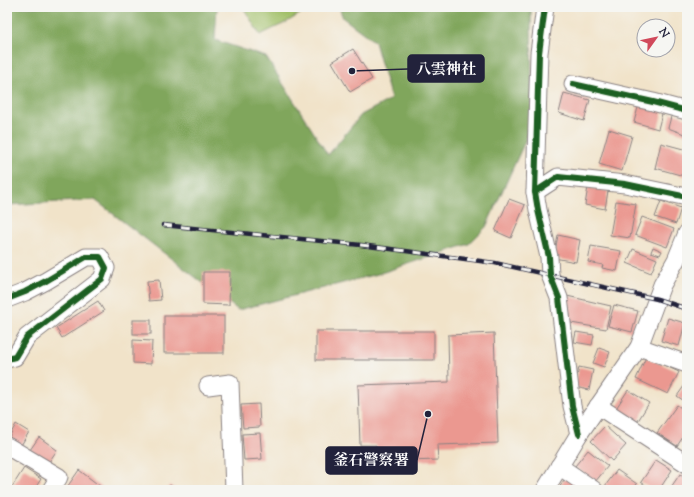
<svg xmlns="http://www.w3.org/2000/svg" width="694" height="497" font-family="'Sorts Mill Goudy','Noto Serif JP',serif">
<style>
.green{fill:#a1c068;stroke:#627152}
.forest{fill:#80a65c;stroke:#51644c}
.building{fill:#eb9890}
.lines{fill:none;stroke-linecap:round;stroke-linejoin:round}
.minor-casing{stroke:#8a8282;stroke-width:19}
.minor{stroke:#fff;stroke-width:17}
.rail-casing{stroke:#22223b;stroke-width:4.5}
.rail{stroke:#f6f6f2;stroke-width:3;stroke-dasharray:9;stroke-linecap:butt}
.cycleway-casing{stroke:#f6f6f2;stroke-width:8}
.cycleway{stroke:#1b5e20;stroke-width:6}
.leader{fill:none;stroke:#22223b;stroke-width:1.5}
.callout-dot{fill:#22223b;stroke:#f6f6f2;stroke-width:1.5}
.callout{fill:#22223b;stroke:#22223b;stroke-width:1.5}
.callout-label{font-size:15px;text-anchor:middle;font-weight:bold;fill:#fff}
</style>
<rect width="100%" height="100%" fill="#f6f6f2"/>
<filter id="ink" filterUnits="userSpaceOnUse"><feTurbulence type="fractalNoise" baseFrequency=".025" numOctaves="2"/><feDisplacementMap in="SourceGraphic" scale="8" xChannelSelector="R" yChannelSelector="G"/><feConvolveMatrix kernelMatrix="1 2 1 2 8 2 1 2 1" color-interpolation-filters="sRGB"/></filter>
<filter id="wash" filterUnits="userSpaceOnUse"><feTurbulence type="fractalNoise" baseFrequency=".012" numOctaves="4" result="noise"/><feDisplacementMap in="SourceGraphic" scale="16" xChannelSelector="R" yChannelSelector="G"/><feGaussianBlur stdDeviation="0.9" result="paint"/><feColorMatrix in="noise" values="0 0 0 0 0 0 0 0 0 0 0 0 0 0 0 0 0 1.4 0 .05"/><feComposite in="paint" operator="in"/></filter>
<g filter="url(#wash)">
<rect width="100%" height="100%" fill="#f1e3c9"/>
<polygon class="green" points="243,7 311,7 287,22 260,35"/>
<polygon class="forest" points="7,7 217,7 215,40 266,57 328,155 361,115 391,99 375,42 343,18 339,7 531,7 532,126 486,227 469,244 378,274 238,310 95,200 7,205"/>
<g id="blocks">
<g class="building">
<polygon points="353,49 372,79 350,92 332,62"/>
<polygon points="564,93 590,100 584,121 559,113"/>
<polygon points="639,104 663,110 658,129 634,122"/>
<polygon points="672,113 687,118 687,135 668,128"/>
<polygon points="609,129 632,136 622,171 599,164"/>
<polygon points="661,143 687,150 687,164 684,176 655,168"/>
<polygon points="588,187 608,191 605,209 585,205"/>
<polygon points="509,199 525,205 511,238 495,231"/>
<polygon points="616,201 636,204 630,238 610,235"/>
<polygon points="661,201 681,208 676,224 655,217"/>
<polygon points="642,217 674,229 667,247 635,235"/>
<polygon points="558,235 580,240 576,262 554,258"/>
<polygon points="591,246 621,251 617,271 602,268 603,265 588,262"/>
<polygon points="653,247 662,251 660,255 651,252"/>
<polygon points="633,249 657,259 651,273 627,263"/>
<polygon points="203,272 230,272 229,305 203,304"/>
<polygon points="159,280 161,300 149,301 147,281"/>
<polygon points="567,296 611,306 606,329 571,323"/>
<polygon points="98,301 104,311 62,338 56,328"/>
<polygon points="614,305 638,311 632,332 608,326"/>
<rect x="164" y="316" width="60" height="37"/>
<polygon points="668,318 685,323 679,346 661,341"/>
<rect x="133" y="320" width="18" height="14"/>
<rect x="316" y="331" width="118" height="29"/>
<polygon points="576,332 594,335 592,345 574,342"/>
<polygon points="494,333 498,443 437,445 438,460 377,462 376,445 360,445 358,385 449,382 448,335"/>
<polygon points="133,340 152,341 151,364 133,363"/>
<polygon points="599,348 610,352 604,367 593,363"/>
<polygon points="646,357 679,372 668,394 636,379"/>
<polygon points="579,367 593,370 589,390 575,387"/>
<polygon points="687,382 687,403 677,396"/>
<polygon points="628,390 649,403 636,424 615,410"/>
<polygon points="259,404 260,427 243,428 241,405"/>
<polygon points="677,405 687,412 687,431 677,446 657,433"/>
<polygon points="16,424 29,432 20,447 8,439"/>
<polygon points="605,426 626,445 612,461 591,441"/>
<polygon points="260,433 262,459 244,460 242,434"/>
<polygon points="39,437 57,450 49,462 30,450"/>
<polygon points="588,450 608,466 595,482 575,466"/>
<polygon points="656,460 672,470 659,490 652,490 641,482"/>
<polygon points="24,468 41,479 34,490 16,490 12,487"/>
<polygon points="79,470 105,490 65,490"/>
<polygon points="617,470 637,484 633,490 610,490 605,486"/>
<polygon points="680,474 687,478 687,490 669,490"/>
<polygon points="566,477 585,490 566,490 560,486"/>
<polygon points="170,485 177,490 166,490"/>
</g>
</g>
</g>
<g filter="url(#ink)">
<use href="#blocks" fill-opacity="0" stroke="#8a8282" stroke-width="1"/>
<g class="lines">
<g class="minor-casing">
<g id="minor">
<polyline points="545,7 539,53 535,192 538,210 549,257 550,275 559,298 572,406 579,434"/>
<polyline points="573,84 653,102 687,111"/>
<polyline points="535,192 558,177 625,184 687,197"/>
<polyline points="7,299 25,292 46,281 86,257 100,257 106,268 102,279 27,337 15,357 7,359"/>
<polyline points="639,347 687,364"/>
<polyline points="208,386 230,383 234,490"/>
<polyline points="598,406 687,464"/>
<polyline points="7,446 59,477 51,490"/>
<polyline points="559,466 594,490"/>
<polyline points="545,490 579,434 639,347 662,285 676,260 687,233"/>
</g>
</g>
<use href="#minor" class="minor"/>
<g class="rail-casing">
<polyline id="rail" points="163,225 361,245 495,263 657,299 687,309"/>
</g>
<use href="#rail" class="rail"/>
<g class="cycleway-casing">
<g id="cycleway">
<polyline points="545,7 539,53 535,192 538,210 549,257 550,275 559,298 572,406 579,434"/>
<polyline points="573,84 653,102 687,111"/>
<polyline points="535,192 558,177 625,184 687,197"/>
<polyline points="7,299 25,292 46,281 86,257 100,257 106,268 102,279 27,337 15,357 7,359"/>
</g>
</g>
<use href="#cycleway" class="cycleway"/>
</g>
</g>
<path class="leader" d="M352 71L408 69M428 414L417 460"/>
<g class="callout-dot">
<circle cx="352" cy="71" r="4"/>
<circle cx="428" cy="414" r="4"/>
</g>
<g class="callout">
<rect x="408" y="55" width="76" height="27" rx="4"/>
<rect x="326" y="447" width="91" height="27" rx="4"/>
</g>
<g class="callout-label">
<text x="446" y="74">八雲神社</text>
<text x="371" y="465">釜石警察署</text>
</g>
<rect width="694" height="497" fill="none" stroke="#f6f6f2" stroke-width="24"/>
<g transform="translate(656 38) rotate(57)"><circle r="19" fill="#f6f6f2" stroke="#a1a1a9"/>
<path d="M0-3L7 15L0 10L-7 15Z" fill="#d1495b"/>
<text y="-6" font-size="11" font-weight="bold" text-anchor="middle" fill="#22223b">N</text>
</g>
</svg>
